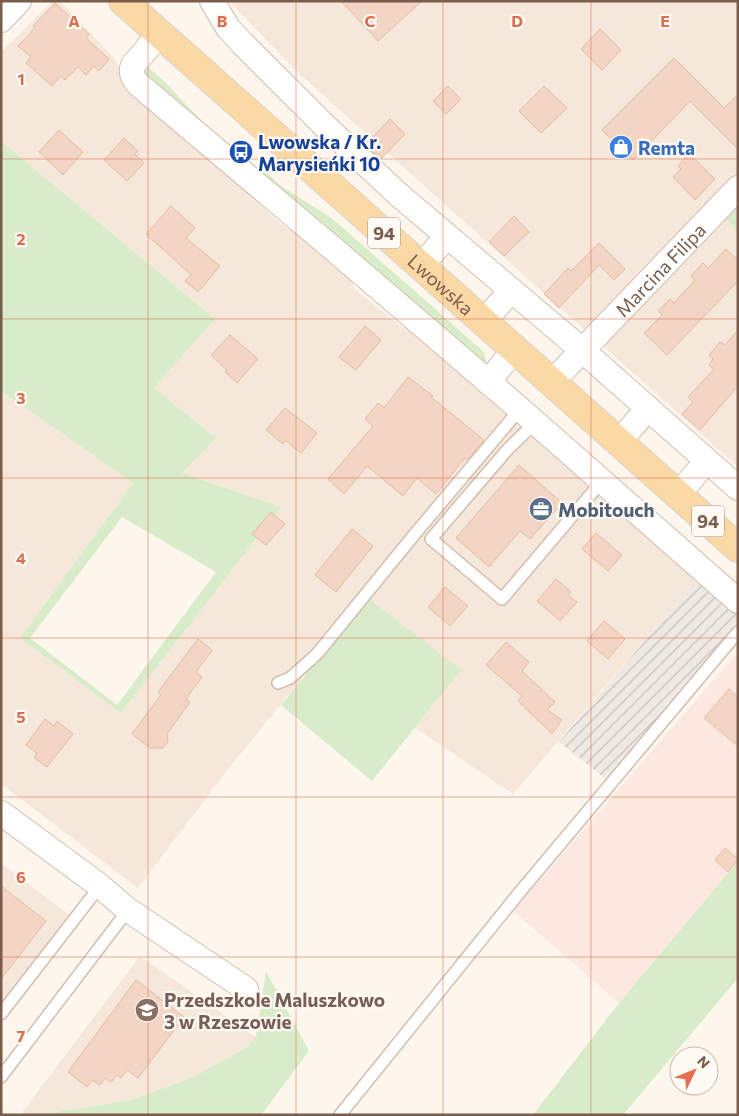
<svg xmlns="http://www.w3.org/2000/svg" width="739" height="1116" font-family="Commissioner,sans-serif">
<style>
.residential{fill:#f5e8da}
.commercial{fill:#fde8e0}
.industrial{fill:url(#industrial-furrows)}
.green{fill:#d8ecc9;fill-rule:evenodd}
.building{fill:#f3d5c3;stroke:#e6bba3}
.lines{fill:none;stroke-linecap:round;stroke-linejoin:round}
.service-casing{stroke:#d1beb0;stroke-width:14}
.minor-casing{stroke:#d1beb0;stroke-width:26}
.primary-casing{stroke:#dad1cd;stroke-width:30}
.service{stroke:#fff;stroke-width:11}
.minor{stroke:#fff;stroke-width:24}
.primary{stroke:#fbd9a5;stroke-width:28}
.grid{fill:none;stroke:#dc6d51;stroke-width:1;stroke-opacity:0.55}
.labels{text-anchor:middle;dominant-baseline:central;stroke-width:4.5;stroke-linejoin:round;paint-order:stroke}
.shield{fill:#fffaf3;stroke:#a28b7f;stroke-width:1}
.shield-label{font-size:18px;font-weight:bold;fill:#7a5c4d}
.transit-label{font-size:19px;font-weight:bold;fill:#164399;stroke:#fffaf3;text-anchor:start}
.shop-label{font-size:19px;font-weight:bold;fill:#366cbe;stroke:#fffaf3;text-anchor:start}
.street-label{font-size:19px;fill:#7a5c4d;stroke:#fffaf3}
.service-label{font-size:19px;font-weight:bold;fill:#4e5e75;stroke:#fffaf3;text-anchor:start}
.education-label{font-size:19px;font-weight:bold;fill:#785e54;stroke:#fffaf3;text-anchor:start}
.grid-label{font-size:16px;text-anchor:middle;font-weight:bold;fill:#dc6d51;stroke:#fffaf3;stroke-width:4.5;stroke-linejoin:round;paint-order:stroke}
</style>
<defs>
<pattern id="industrial-furrows" width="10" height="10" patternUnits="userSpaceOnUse" patternTransform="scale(1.25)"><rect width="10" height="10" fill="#efe9e4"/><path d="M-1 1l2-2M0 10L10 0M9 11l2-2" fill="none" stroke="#c7c0bb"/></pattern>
</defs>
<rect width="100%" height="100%" fill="#fdf6ec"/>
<g class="residential">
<polygon points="53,1 60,1 115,59 129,89 286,228 299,234 350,275 354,288 401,327 411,330 697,579 513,794 415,728 460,670 368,598 228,769 138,888 1,784 1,391 133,483 20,638 121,713 281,507 182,473 216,438 154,388 215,319 1,141 1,52"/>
<polygon points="229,1 738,1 738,201 723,216 738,231 738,467 295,70"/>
<polygon points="1,863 69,915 1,1004"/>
<polygon points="140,956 256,1037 247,1047 194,1077 130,1100 37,1115 20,1115"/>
</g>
<polygon class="commercial" points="738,652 738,861 619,1003 513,911"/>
<polygon class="industrial" points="697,579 738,608 738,626 607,780 559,742"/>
<g class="green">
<polygon points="146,67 148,67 164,81 213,133 256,171 261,167 281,186 327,215 342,227 484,352 487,365 141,74"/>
<path d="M1,141L215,319L154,388L216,438L182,473L281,507L121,713L20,638L133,483L1,391ZM122,517L216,572L117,705L30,638Z"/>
<polygon points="738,201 738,231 723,216"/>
<polygon points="368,598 461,670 372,781 281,705"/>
<polygon points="738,861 738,978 623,1115 533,1115 619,1003"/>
<polygon points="266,971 309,1051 261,1115 37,1115 130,1100 194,1077 247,1047 256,1036"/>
</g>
<g class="building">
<polygon points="341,1 422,1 378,41"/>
<polygon points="55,3 89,34 86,38 109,59 99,71 94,66 86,75 78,67 65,80 61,76 52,86 26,63 31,57 18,46 35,28 33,26"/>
<polygon points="600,29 621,50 602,70 581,49"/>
<polygon points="674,58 724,108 738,95 738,149 690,101 633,160 602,130"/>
<polygon points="448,86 461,99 446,114 433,101"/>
<polygon points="544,86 567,108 541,133 519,111"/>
<polygon points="390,119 405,134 381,159 365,145"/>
<polygon points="59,130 83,152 63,175 39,152"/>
<polygon points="124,138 138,151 135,154 144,163 127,181 104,160"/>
<polygon points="689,154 715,179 695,200 673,177 681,169 678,166"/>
<polygon points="171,206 195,228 186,238 220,266 198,292 185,281 191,275 146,234"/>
<polygon points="514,216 529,232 504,256 489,242"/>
<polygon points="599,243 625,269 614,280 599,265 559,308 544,294 568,268 571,271"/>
<polygon points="726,249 738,260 738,281 667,355 644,333 662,315 658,311 670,299 674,303 695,280 691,276 703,263 708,268"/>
<polygon points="365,326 381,340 356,370 339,357"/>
<polygon points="738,330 738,386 700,430 682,414 693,402 688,397 714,369 709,365 713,359 709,355 720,342 725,345"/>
<polygon points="230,335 258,359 237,383 225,372 227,370 211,355"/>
<polygon points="408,377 433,396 431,397 484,440 467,460 465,458 436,494 417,478 403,496 367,466 344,494 328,479 373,426 365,419 378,403 384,408"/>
<polygon points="285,408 317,433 301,453 286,441 283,444 266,430"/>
<polygon points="519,465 562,503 530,539 520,531 489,567 456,538"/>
<polygon points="271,512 285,524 266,545 252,534"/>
<polygon points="352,529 373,546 336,592 315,575"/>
<polygon points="596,533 622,555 608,571 582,549"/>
<polygon points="556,579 571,592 568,595 577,602 560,621 537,601"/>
<polygon points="445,587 468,606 450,626 428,607"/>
<polygon points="604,621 625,639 608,659 587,641"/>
<polygon points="198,639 212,650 196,672 202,677 186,699 190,702 167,734 168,742 163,748 150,748 132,734 161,695 158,692"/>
<polygon points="506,642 529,662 522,671 555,702 547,710 562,720 552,734 518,701 522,696 486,665"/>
<polygon points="729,689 738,697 738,746 704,718"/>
<polygon points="45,719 54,726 57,721 73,734 47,767 34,758 37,753 26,745"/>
<polygon points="725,848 738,859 728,872 715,860"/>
<polygon points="1,886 46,921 1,979"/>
<polygon points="136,980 184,1017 138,1078 127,1070 121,1078 117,1075 111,1082 105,1078 100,1085 92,1080 87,1087 68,1072"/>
</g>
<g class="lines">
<g class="service-casing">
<g id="service">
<polyline points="535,423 508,449 431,539 502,599 602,481"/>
<polyline points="278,683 290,678 317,654 414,535 520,409"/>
<polyline points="1,1014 100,886"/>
<polyline points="1,1077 128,910"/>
<polyline points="340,1115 519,893 738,632"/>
</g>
</g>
<g class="minor-casing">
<g id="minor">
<polyline points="212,1 228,28 242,43 325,126 399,195 582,350 738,488"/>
<polyline points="1,20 19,1"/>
<path d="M160,34L133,65C130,73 133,78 138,84L337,252L520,409L738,601"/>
<polyline points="421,266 447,236"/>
<polyline points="484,322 511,290"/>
<polyline points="488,382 515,349"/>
<path id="s1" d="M552,382L738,188"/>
<polyline points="619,442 648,408"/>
<polyline points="678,494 707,461"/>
<polyline points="1,813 100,886 128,910 246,989"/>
</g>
</g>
<g class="primary-casing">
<g id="primary">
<path id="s2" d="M123,1L738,548"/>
</g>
</g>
<use href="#service" class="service"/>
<use href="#minor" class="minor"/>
<use href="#primary" class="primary"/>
</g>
<path class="grid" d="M148,1V1115M296,1V1115M443,1V1115M591,1V1115M1,159H738M1,319H738M1,478H738M1,638H738M1,797H738M1,957H738"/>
<defs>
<g id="shop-disc" transform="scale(1.25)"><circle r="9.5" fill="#3f7fe0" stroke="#fffaf3"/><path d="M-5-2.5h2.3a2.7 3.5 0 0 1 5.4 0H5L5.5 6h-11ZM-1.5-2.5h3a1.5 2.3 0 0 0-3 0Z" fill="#fff"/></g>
<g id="bus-disc" transform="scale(1.25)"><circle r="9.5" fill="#1a4fb4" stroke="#fffaf3"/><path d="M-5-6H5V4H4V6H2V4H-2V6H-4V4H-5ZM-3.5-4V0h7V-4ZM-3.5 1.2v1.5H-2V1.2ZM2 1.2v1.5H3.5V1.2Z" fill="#fff"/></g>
<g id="office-disc" transform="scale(1.25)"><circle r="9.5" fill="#5c6f8a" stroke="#fffaf3"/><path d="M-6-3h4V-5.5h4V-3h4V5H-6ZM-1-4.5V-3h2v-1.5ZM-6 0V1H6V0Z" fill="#fff"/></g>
<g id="school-disc" transform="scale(1.25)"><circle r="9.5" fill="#8d6e63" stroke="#fffaf3"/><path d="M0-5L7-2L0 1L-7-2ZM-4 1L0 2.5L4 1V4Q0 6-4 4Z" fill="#fff"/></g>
</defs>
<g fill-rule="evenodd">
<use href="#shop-disc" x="621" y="147"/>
<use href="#bus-disc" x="241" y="152"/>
<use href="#office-disc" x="541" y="509"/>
<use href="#school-disc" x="147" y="1010"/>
</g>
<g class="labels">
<g class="shield">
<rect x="368" y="217.5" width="32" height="31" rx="4"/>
<rect x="692" y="505.5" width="32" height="31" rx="4"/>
</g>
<g class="shield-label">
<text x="384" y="233">94</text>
<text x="708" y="521">94</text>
</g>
<g class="transit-label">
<text x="258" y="141">Lwowska / Kr.<tspan x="258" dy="22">Marysieńki 10</tspan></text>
</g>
<g class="shop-label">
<text x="638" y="147">Remta</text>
</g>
<g class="street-label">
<text stroke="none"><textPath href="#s1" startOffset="156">Marcina Filipa</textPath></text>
<text stroke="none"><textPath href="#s2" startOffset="426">Lwowska</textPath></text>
</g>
<g class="service-label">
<text x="558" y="509">Mobitouch</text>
</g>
<g class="education-label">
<text x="164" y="999">Przedszkole Maluszkowo<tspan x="164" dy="22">3 w Rzeszowie</tspan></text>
</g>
</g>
<g class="grid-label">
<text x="74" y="27">A</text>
<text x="222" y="27">B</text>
<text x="370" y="27">C</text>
<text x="517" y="27">D</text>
<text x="665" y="27">E</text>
<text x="21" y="85">1</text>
<text x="21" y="245">2</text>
<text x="21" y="404">3</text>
<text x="21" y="564">4</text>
<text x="21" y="723">5</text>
<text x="21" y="883">6</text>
<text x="21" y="1042">7</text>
</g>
<rect width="739" height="1116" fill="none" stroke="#7a5c4d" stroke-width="5"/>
<g transform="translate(694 1071) rotate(47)"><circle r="24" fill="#fffaf3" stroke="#cabbb1"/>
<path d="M0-4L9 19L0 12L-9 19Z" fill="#e76f51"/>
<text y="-8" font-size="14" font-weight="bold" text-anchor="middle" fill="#7a5c4d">N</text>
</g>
</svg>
